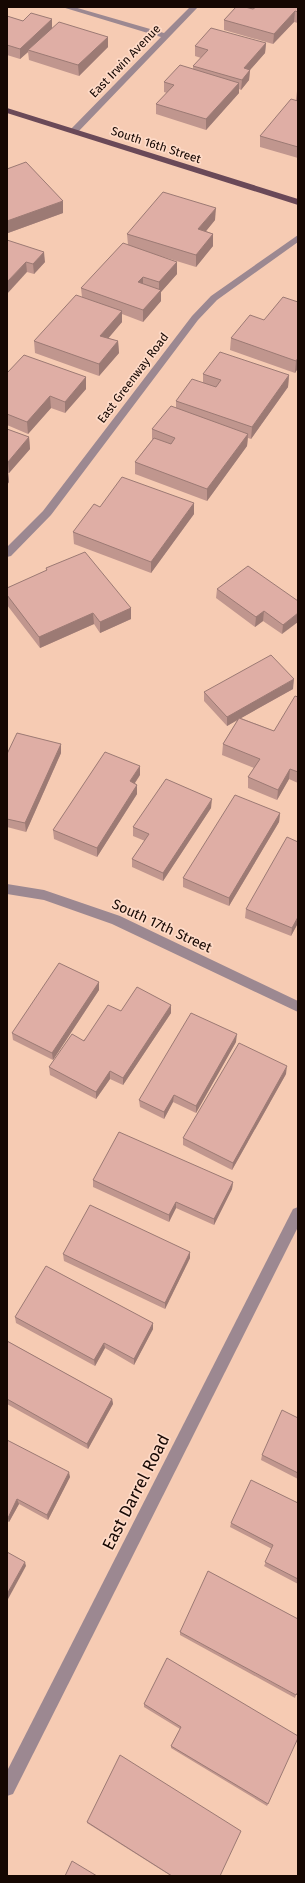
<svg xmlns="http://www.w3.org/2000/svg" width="305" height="1883" font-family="'Fira Sans',sans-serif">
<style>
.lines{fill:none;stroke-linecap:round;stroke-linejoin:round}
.minor{fill:#9c8891;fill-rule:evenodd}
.major{fill:#6a4958;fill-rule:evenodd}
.wall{fill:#c0968e}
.shaded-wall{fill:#9c7a74}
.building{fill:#dfaea5;stroke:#9c7a74}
.labels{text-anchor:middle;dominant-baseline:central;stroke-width:3.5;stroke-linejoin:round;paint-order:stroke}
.far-street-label{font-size:12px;fill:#150702;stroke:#fedac7}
.street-label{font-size:14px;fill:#150702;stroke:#fedac7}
.near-street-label{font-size:17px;fill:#150702;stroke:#fedac7}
</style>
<rect width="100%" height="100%" fill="#f6cbb3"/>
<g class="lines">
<g class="minor">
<polygon points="62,7 74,7 164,33 190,7 198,7 77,133 71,133 71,129 161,37"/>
<polygon points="298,235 298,242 217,300 198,320 51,515 11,556 7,557 7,547 43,511 192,316 211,296"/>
<polygon points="7,884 44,890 120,916 298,1001 298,1012 112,924 44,900 7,894"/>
<polygon points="298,1207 298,1227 13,1794 7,1796 7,1771 293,1209"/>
</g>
<polygon class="major" points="7,108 298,199 298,205 7,113"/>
</g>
<g class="wall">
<polygon points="236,7 298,7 298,23 294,22 273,44 224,30 224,20"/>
<polygon points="7,16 23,21 52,19 52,28 108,37 108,47 79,76 29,60 28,52 20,59 7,55"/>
<polygon points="266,43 265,53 250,70 249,80 241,90 239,89 239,93 206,130 156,114 156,104 167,93 164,92 164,82 193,69 193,66 201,58 195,56 195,46"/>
<polygon points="298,90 298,158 260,147 260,136 296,100 297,91"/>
<polygon points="7,169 63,213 8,233 7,232"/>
<polygon points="215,220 206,231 213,234 213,246 196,267 157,255 177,262 177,274 161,292 161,301 143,322 122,314 122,322 108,338 118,341 119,353 99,376 35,353 34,341 82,297 81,288 128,245 127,234"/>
<polygon points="7,240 45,262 34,274 27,272"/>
<polygon points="298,302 298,368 295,373 230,350 231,338"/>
<polygon points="7,373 86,377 86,389 65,413 51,408 28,434 7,425"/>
<polygon points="203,374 289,375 288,387 251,439 248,438 247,446 207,501 135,474 135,462 152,440 152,429 176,408 176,401 203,383"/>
<polygon points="7,429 29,437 30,449 9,473 8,473 9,482 7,485"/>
<polygon points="194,503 194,514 151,573 74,544 73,532 100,507"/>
<polygon points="46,568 131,608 131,619 100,633 94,624 40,648 7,605 7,588 46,571"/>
<polygon points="217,589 298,601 282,634 263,621 255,627 216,598"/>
<polygon points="293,689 241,718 274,731 298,697 298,783 289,779 277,800 248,788 248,777 254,768 222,755 223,744 238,719 227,726 204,701 204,692"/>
<polygon points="61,744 61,753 26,832 7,827 7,754"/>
<polygon points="140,775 135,783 137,785 137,794 97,857 54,839 53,830"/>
<polygon points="211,808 163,881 132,867 132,859 145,841 133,836 133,827"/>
<polygon points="280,813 279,822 229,906 183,887 183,878"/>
<polygon points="246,909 298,923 291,936 245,918"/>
<polygon points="99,982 99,990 53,1060 13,1040 12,1033"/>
<polygon points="121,1011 171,1013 123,1085 110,1079 96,1099 50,1075 49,1067"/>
<polygon points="236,1042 196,1113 173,1102 164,1119 140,1107 139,1100"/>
<polygon points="286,1074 232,1170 183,1145 183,1138"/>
<polygon points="93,1180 233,1182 232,1189 214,1225 176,1208 169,1222 93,1187"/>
<polygon points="190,1252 190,1258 165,1309 64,1261 63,1254"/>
<polygon points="15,1317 153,1323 153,1329 134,1365 105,1348 95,1366 16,1323"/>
<polygon points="7,1341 112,1399 113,1404 88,1449 7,1404"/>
<polygon points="298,1418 298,1479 261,1460 262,1455"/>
<polygon points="7,1440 70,1477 48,1520 19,1504 9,1522 7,1521"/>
<polygon points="298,1503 298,1584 264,1566 272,1549 230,1527 231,1523"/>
<polygon points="180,1632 296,1695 295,1698 180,1635"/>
<polygon points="167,1658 268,1804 267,1806 171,1748 171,1746 180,1729 144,1707 144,1704"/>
<polygon points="87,1822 220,1876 171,1876 87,1823"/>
</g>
<g class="shaded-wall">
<polygon points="295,11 294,22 273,44 274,34"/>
<polygon points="52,19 52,30 28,50 28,52 20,59 20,49"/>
<polygon points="108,37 108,47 79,76 78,65"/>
<polygon points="266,43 265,53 250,70 249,80 241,90 242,80 244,68"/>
<polygon points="239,83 239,93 206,130 206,119"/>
<polygon points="63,201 63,213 8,233 7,221"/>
<polygon points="216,208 215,220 198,241 198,229"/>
<polygon points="213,234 213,246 196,267 196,255"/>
<polygon points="44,252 45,262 34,274 33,264"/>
<polygon points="26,262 27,272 7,294 7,282"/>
<polygon points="177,262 177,274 161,292 161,301 143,322 143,310 159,292 159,282"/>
<polygon points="143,277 143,289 138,282"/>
<polygon points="122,311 122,322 101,347 100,336"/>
<polygon points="118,341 119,353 99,376 99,364"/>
<polygon points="298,358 298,368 295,373 296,361"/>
<polygon points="289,375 288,387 251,439 252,427"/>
<polygon points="86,377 86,389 65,413 65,402"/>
<polygon points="50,396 51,408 28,434 27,422"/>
<polygon points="248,434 247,446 207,501 207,489"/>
<polygon points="29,437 30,449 9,473 8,462"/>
<polygon points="8,471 9,482 7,485 7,472"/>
<polygon points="194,503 194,514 151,573 151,562"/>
<polygon points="131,608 131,619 100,633 100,622"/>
<polygon points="264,611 263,621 255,627 256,617"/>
<polygon points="93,613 94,624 40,648 39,637"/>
<polygon points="298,613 298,622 282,634 283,625"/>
<polygon points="294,679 293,689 227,726 227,717"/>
<polygon points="61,744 61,753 26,832 25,823"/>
<polygon points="140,766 140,775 130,790 130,781"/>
<polygon points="290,769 289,779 277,800 278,790"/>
<polygon points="137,785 137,794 97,857 97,848"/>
<polygon points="212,799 211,808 163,881 163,873"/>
<polygon points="280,813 279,822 229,906 229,898"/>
<polygon points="298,917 298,923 291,936 292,928"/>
<polygon points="99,982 99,990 53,1060 52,1053"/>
<polygon points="171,1005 171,1013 123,1085 123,1078"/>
<polygon points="237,1034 236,1042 196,1113 196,1106"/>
<polygon points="287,1066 286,1074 232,1170 233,1163"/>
<polygon points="110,1071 110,1079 96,1099 96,1092"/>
<polygon points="174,1095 173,1102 164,1119 164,1112"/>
<polygon points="233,1182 232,1189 214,1225 214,1219"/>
<polygon points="176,1202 176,1208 169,1222 169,1215"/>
<polygon points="190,1252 190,1258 165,1309 165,1303"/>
<polygon points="153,1323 153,1329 134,1365 134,1359"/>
<polygon points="104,1343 105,1348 95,1366 94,1360"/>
<polygon points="112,1399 113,1404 88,1449 87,1444"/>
<polygon points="69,1472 70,1477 48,1520 47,1515"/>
<polygon points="17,1499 19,1504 9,1522 8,1518"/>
<polygon points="25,1562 26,1566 7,1601 7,1594"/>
</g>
<g class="building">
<polygon points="236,7 245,7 253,9 256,7 298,7 298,12 295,11 274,34 224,20"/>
<polygon points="31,13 52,19 20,49 7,45 7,16 23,21"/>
<polygon points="59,22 108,37 78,65 28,50"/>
<polygon points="211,28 266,43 244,68 250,70 242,80 193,66 208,50 195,46"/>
<polygon points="180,65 239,83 206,119 156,104 174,85 164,82"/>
<polygon points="291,99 298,101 298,147 260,136"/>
<polygon points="26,162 63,201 7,221 7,169"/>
<polygon points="163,192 216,208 198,229 213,234 196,255 127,234"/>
<polygon points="7,240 44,252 33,264 26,262 7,282"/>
<polygon points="123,243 177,262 159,282 143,277 138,282 161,290 143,310 81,288"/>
<polygon points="76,295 122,311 100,336 118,341 99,364 34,341"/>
<polygon points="283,297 298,302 298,358 296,361 231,338 250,315 264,320"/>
<polygon points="220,352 289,375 252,427 176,401 192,379 216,387 221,380 203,374"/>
<polygon points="24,355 86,377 65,402 50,396 27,422 7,414 7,373"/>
<polygon points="171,406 248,434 207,489 135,462 154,438 171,444 175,438 152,429"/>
<polygon points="7,429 29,437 8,462 7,462"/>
<polygon points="122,477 194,503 151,562 73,532 94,504 100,507"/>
<polygon points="85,552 131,608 100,622 93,613 39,637 7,595 7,588 47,570 46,568"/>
<polygon points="248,566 298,601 298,613 283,625 264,611 256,617 217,589"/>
<polygon points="271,655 294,679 227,717 204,692"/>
<polygon points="295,696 298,697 298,772 290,769 278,790 248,777 260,759 223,744 239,718 274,731"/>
<polygon points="17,733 61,744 25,823 7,819 7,754"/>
<polygon points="105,752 140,766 130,781 137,785 97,848 53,830"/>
<polygon points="166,779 212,799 163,873 132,859 149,834 133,827"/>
<polygon points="235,795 280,813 229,898 183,878"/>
<polygon points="287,837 298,842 298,917 292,928 246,909"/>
<polygon points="59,963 99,982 52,1053 12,1033"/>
<polygon points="137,987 171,1005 123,1078 110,1071 96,1092 49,1067 72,1034 84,1041 108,1005 121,1011"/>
<polygon points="191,1013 237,1034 196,1106 174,1095 164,1112 139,1100"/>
<polygon points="239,1043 287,1066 233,1163 183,1138"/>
<polygon points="119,1132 233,1182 214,1219 176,1202 169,1215 93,1180"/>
<polygon points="90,1205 190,1252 165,1303 63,1254"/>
<polygon points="46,1266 153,1323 134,1359 104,1343 94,1360 15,1317"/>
<polygon points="7,1341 112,1399 87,1444 7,1399"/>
<polygon points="282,1410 298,1418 298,1473 262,1455"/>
<polygon points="7,1440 69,1472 47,1515 17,1499 8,1518 7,1518"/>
<polygon points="251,1480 298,1503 298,1579 265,1562 273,1545 231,1523"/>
<polygon points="7,1552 25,1562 7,1594"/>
<polygon points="208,1571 298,1619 298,1692 296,1695 180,1632"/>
<polygon points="167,1658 298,1736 298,1738 268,1804 171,1746 181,1727 144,1704"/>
<polygon points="120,1755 241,1831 220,1876 172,1876 87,1822"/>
<polygon points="72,1861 97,1876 65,1876"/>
</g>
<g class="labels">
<g class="far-street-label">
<text transform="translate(125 61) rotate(-46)">East Irwin Avenue</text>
<text transform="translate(156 145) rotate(18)">South 16th Street</text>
<text transform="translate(133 378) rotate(-53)">East Greenway Road</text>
</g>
<g class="street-label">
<text transform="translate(162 926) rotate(25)">South 17th Street</text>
</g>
<g class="near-street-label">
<text transform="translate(136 1492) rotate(-63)">East Darrel Road</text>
</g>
</g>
<rect width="305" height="1883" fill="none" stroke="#150702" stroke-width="16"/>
</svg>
